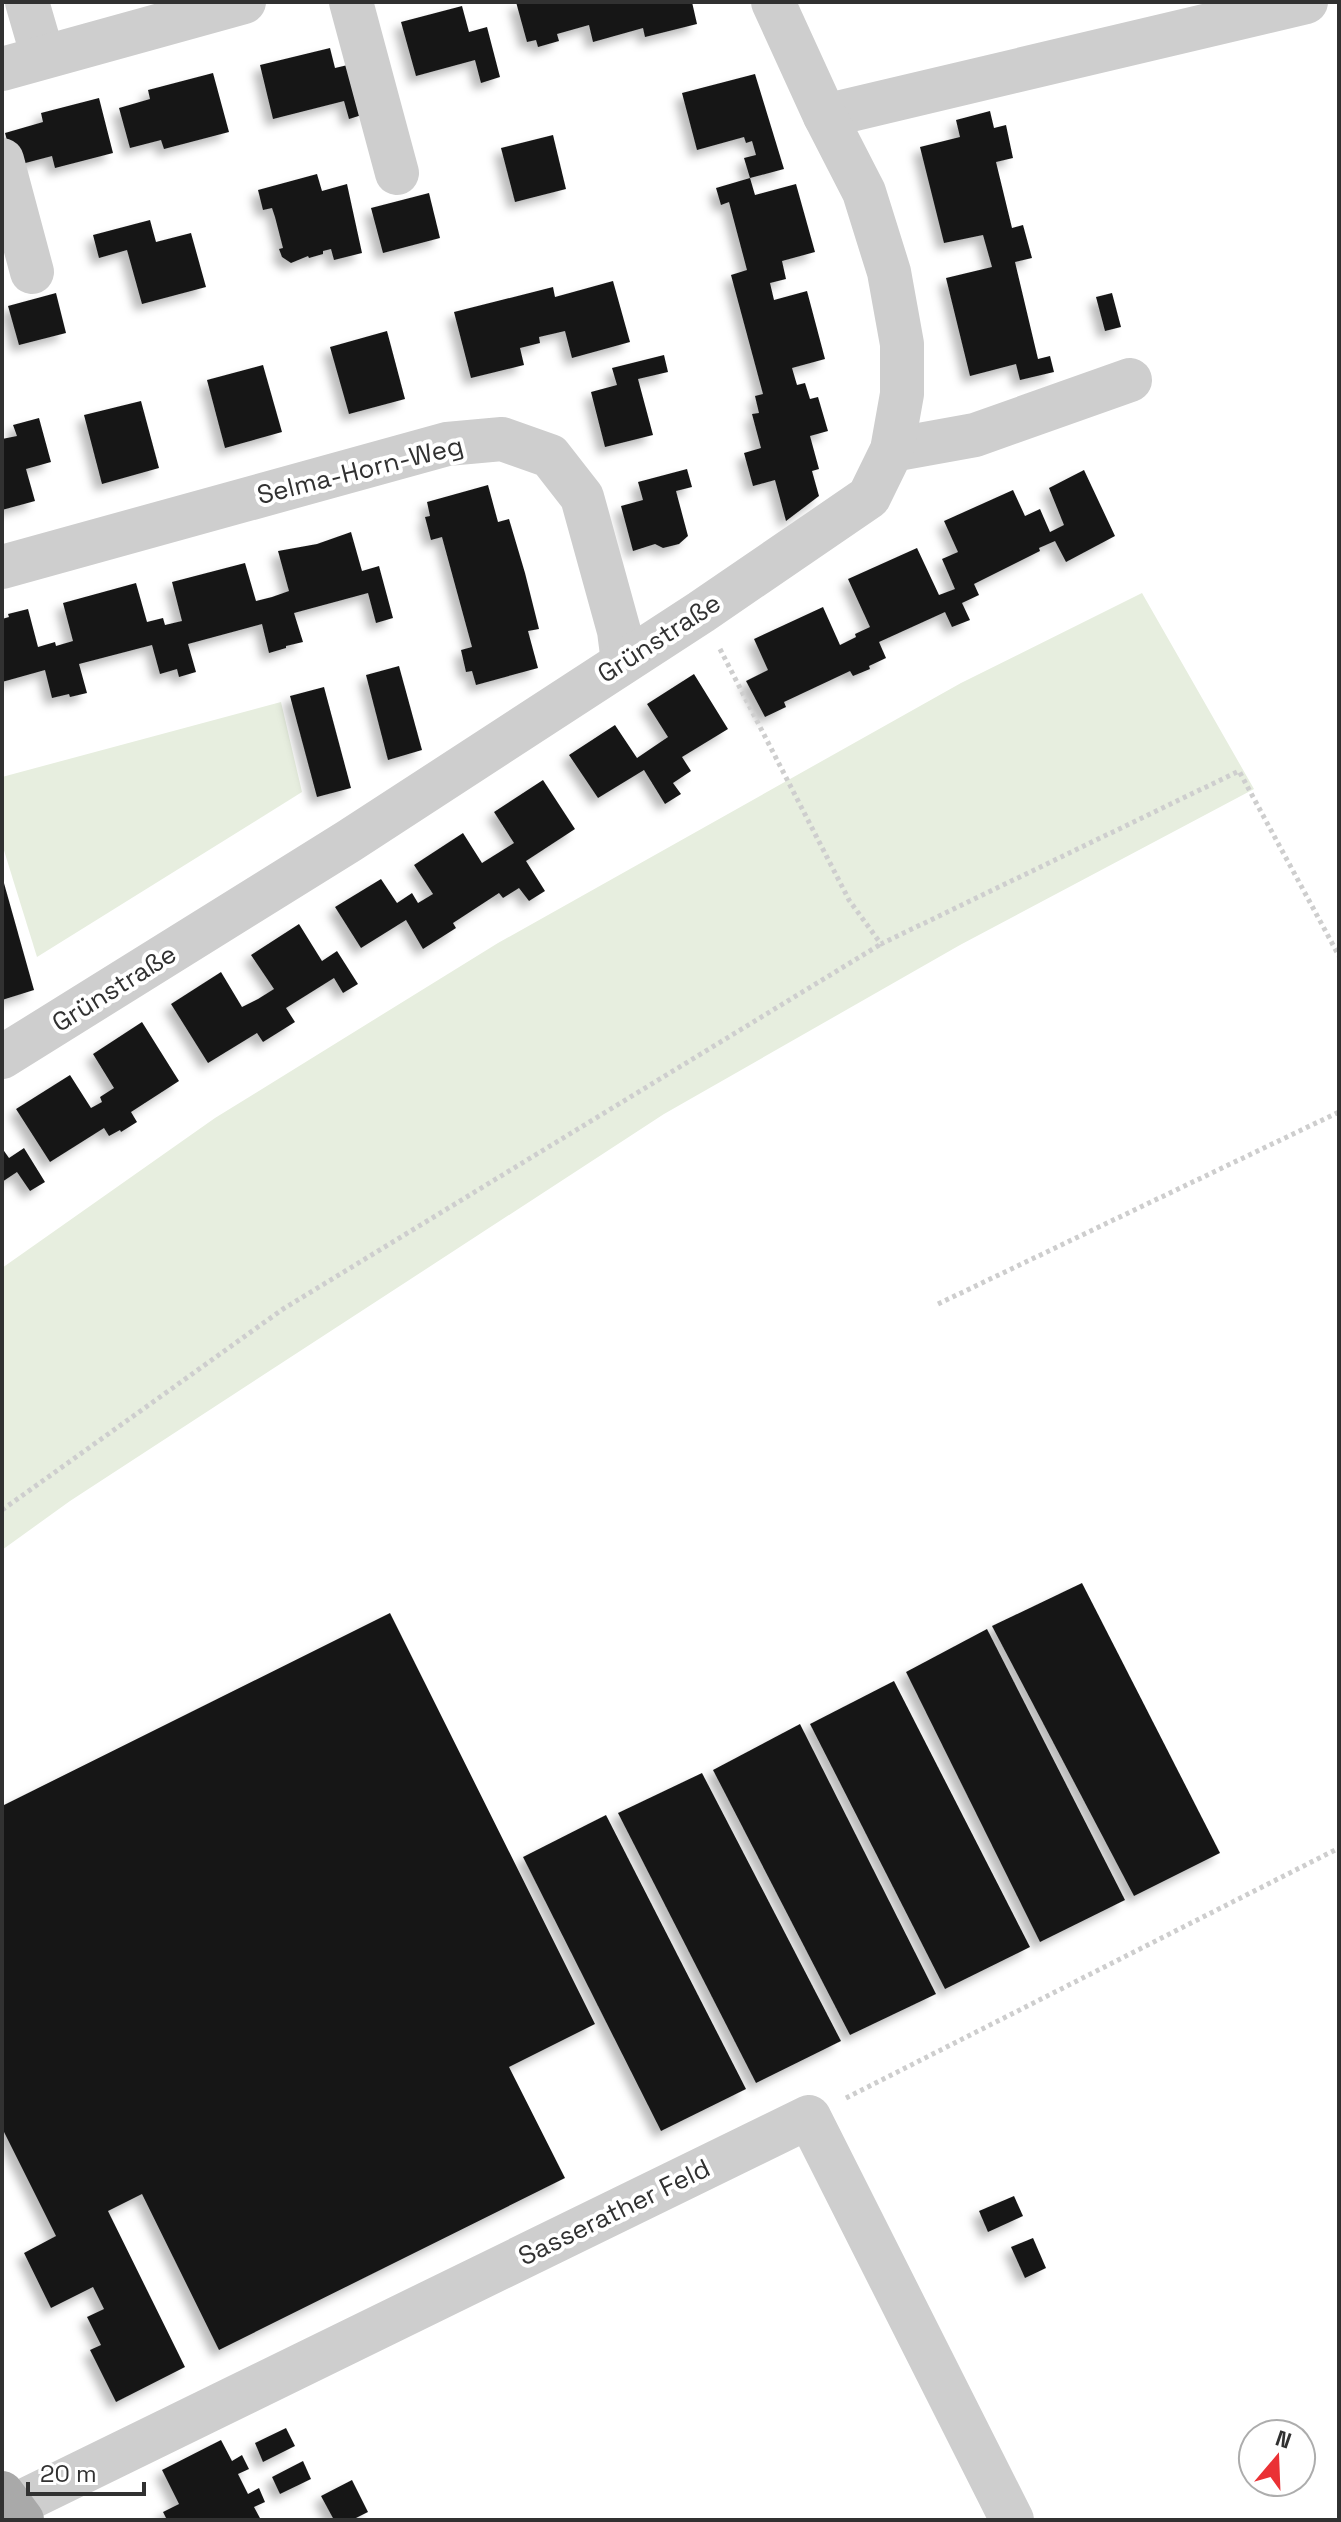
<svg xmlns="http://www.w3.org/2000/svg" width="1341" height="2522" font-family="'Space Grotesk',sans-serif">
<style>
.green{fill:#e7eedf}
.building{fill:#181818;filter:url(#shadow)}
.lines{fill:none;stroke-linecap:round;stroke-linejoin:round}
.path{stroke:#cecece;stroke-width:5;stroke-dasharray:4 4;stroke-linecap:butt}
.minor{stroke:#cecece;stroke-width:44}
.major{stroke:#a9a9a9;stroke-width:44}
.labels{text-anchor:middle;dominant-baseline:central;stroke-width:8;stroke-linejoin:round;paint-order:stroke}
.street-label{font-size:26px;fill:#313131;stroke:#fff}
</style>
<defs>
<filter id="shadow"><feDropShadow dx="-7" dy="7" stdDeviation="4" flood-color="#0004"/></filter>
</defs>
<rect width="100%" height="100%" fill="#fff"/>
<g class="green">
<polygon points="1142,593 1254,789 960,945 664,1114 70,1501 2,1550 2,1268 215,1118 498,943 961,683"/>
<polygon points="281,702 302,792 37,957 2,844 2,777"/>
</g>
<g class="building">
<polygon points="516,2 692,2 697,24 645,37 643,28 593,42 589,25 557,34 559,41 538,47 536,40 527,42"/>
<polygon points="462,6 469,32 487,27 500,77 481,83 475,60 416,76 401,22"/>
<polygon points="330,48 335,68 352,64 365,114 349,119 344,101 273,119 260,65"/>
<polygon points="213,73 229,132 164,149 161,140 130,148 119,108 150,99 148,90"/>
<polygon points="755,74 784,169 750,178 755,195 796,184 815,252 782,261 786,279 770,283 774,300 807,291 825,359 792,368 797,385 805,383 810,399 818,397 828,431 810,436 819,469 812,471 819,496 786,521 775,480 753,486 744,453 761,448 752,414 759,413 755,396 763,394 731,275 747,270 729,202 721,205 716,188 750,178 744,158 756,155 752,141 746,143 744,137 697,150 682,93"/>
<polygon points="99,98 113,153 55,168 52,156 14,166 5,133 43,122 41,113"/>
<polygon points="990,111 994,128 1006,125 1013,158 996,162 1012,228 1023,225 1032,258 1015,262 1038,359 1050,356 1054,372 1020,380 1016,364 970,376 946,278 992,267 983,235 944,243 920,147 960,137 956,120"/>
<polygon points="553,135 566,189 515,202 501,148"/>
<polygon points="317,174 322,191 347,184 362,253 334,260 331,249 323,251 323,254 309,258 308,256 291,263 282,257 279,249 283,248 275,217 272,208 263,210 258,190"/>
<polygon points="429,193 440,238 383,253 371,208"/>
<polygon points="150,220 156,242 191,233 206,287 142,304 127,250 99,258 93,235"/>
<polygon points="613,281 630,342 572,358 565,331 539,337 540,343 520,348 524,365 471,378 454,312 553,287 555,297"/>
<polygon points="56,293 66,333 19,345 8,306"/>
<polygon points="1112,293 1121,327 1105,331 1096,297"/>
<polygon points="387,331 405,399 349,414 330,347"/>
<polygon points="664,355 668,372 638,379 653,435 605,447 591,392 617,385 612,368"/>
<polygon points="263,365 282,432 225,448 207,380"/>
<polygon points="141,401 159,468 102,484 84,415"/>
<polygon points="39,418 51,462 26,469 35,501 2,510 2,439 17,436 13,425"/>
<polygon points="687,469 692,487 676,491 688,536 679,544 663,548 655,544 633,551 621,506 643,500 638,482"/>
<polygon points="1084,470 1115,536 1066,562 1055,541 1039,548 1040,551 974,584 979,595 962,603 970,620 952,627 945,612 879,642 886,658 869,666 870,669 853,676 850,671 784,702 786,707 765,717 746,681 768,670 754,639 823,607 840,645 856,637 855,634 870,627 848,579 917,548 939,595 955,589 942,559 958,552 944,521 1013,490 1025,516 1040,509 1050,532 1064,525 1049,488"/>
<polygon points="488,485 498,522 509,519 525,573 539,629 528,631 538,668 476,685 472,671 466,672 461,650 472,647 442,537 431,540 425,517 430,516 427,502"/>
<polygon points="351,532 362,571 379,566 393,618 376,623 368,593 294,613 303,642 286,646 286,648 269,653 262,624 188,644 196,672 179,677 177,669 160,674 152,645 79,664 87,693 70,697 69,694 52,698 45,670 2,682 2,619 9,617 8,614 28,609 38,647 55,642 56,646 73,641 63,603 136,583 147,622 163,618 165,625 182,621 172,582 245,563 256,601 272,597 289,591 278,551 317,544"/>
<polygon points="399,666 422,750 388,760 366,675"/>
<polygon points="694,674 728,729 682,757 691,771 673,783 681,794 665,804 644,770 598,798 569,755 615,725 637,758 668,737 647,704"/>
<polygon points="324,687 351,788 317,797 290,696"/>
<polygon points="543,780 575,829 526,861 545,891 529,901 519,888 503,898 499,893 453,923 456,928 423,949 406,920 361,948 335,907 381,879 397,903 412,893 418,903 433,894 414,865 463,833 482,863 514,843 494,812"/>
<polygon points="2,876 34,990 2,1000"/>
<polygon points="299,924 322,961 337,951 358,984 343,993 334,978 286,1008 295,1022 263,1042 257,1033 208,1063 171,1004 221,972 242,1007 258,999 274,989 251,955"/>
<polygon points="142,1022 179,1081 131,1112 137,1122 121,1132 120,1130 109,1136 104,1128 50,1162 16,1109 70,1075 91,1108 102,1102 100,1097 114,1088 93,1054"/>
<polygon points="2,1148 9,1158 24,1148 45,1182 30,1191 17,1172 2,1182"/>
<polygon points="1082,1583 1220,1853 1134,1896 992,1626"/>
<polygon points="390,1613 595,2024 509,2067 565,2178 219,2350 142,2194 108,2211 185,2367 116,2402 90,2350 101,2345 87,2317 104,2309 93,2287 51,2308 24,2253 56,2236 2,2128 2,1806"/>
<polygon points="987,1629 1125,1900 1040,1942 906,1672"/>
<polygon points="894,1681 1030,1947 945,1989 810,1724"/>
<polygon points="800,1724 936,1994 850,2035 713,1770"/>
<polygon points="702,1773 841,2041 756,2083 618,1813"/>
<polygon points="606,1815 746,2089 661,2131 523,1857"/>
<polygon points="1014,2196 1023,2216 988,2232 979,2211"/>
<polygon points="1033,2238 1046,2268 1025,2278 1011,2247"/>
<polygon points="286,2428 295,2446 263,2462 255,2443"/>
<polygon points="221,2440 232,2461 242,2455 249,2469 238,2474 248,2494 259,2488 265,2502 254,2507 261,2520 167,2520 163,2512 179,2504 162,2470"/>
<polygon points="303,2461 311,2479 280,2494 272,2477"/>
<polygon points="352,2480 368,2512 352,2520 334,2520 321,2496"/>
</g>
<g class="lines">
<g class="path">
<polyline points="720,649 849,900 881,944 1239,771 1339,956"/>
<polyline points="938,1304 1339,1112"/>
<polyline points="2,1510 283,1309 881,944"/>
<polyline points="846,2098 1339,1848"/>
</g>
<g class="minor">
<polyline points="27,2 43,57"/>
<polyline points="351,2 397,173"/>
<polyline points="2,69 244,2"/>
<polyline points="825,116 1306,2"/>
<polyline points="2,160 32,272"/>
<polyline points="892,450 975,435 1130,380"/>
<polyline points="2,567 447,444 502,439 550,456 582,497 619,631 623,662"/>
<polyline points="2,1057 349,841 701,612 869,497 892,450 902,394 902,344 889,272 864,192 825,116 773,2"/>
<polyline points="13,2506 809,2117 1012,2520"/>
</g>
<polyline class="major" points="2,2493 22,2520"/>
</g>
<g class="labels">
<g class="street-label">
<text transform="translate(360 470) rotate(-14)">Selma-Horn-Weg</text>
<text transform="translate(659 638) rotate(-33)">Grünstraße</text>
<text transform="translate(114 988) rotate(-32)">Grünstraße</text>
<text transform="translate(614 2212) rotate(-26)">Sasserather Feld</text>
</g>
</g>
<rect width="1341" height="2522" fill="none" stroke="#313131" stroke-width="8"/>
<g transform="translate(1277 2458) rotate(19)"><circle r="38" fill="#ffffff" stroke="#adadad" stroke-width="2"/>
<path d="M0-6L14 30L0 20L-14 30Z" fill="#ea3135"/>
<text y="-12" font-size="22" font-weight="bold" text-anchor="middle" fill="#313131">N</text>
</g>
<path d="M28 2482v12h116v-12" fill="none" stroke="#313131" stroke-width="4"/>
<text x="40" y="2482" font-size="24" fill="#313131" stroke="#ffffff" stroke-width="6" paint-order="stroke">20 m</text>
</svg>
